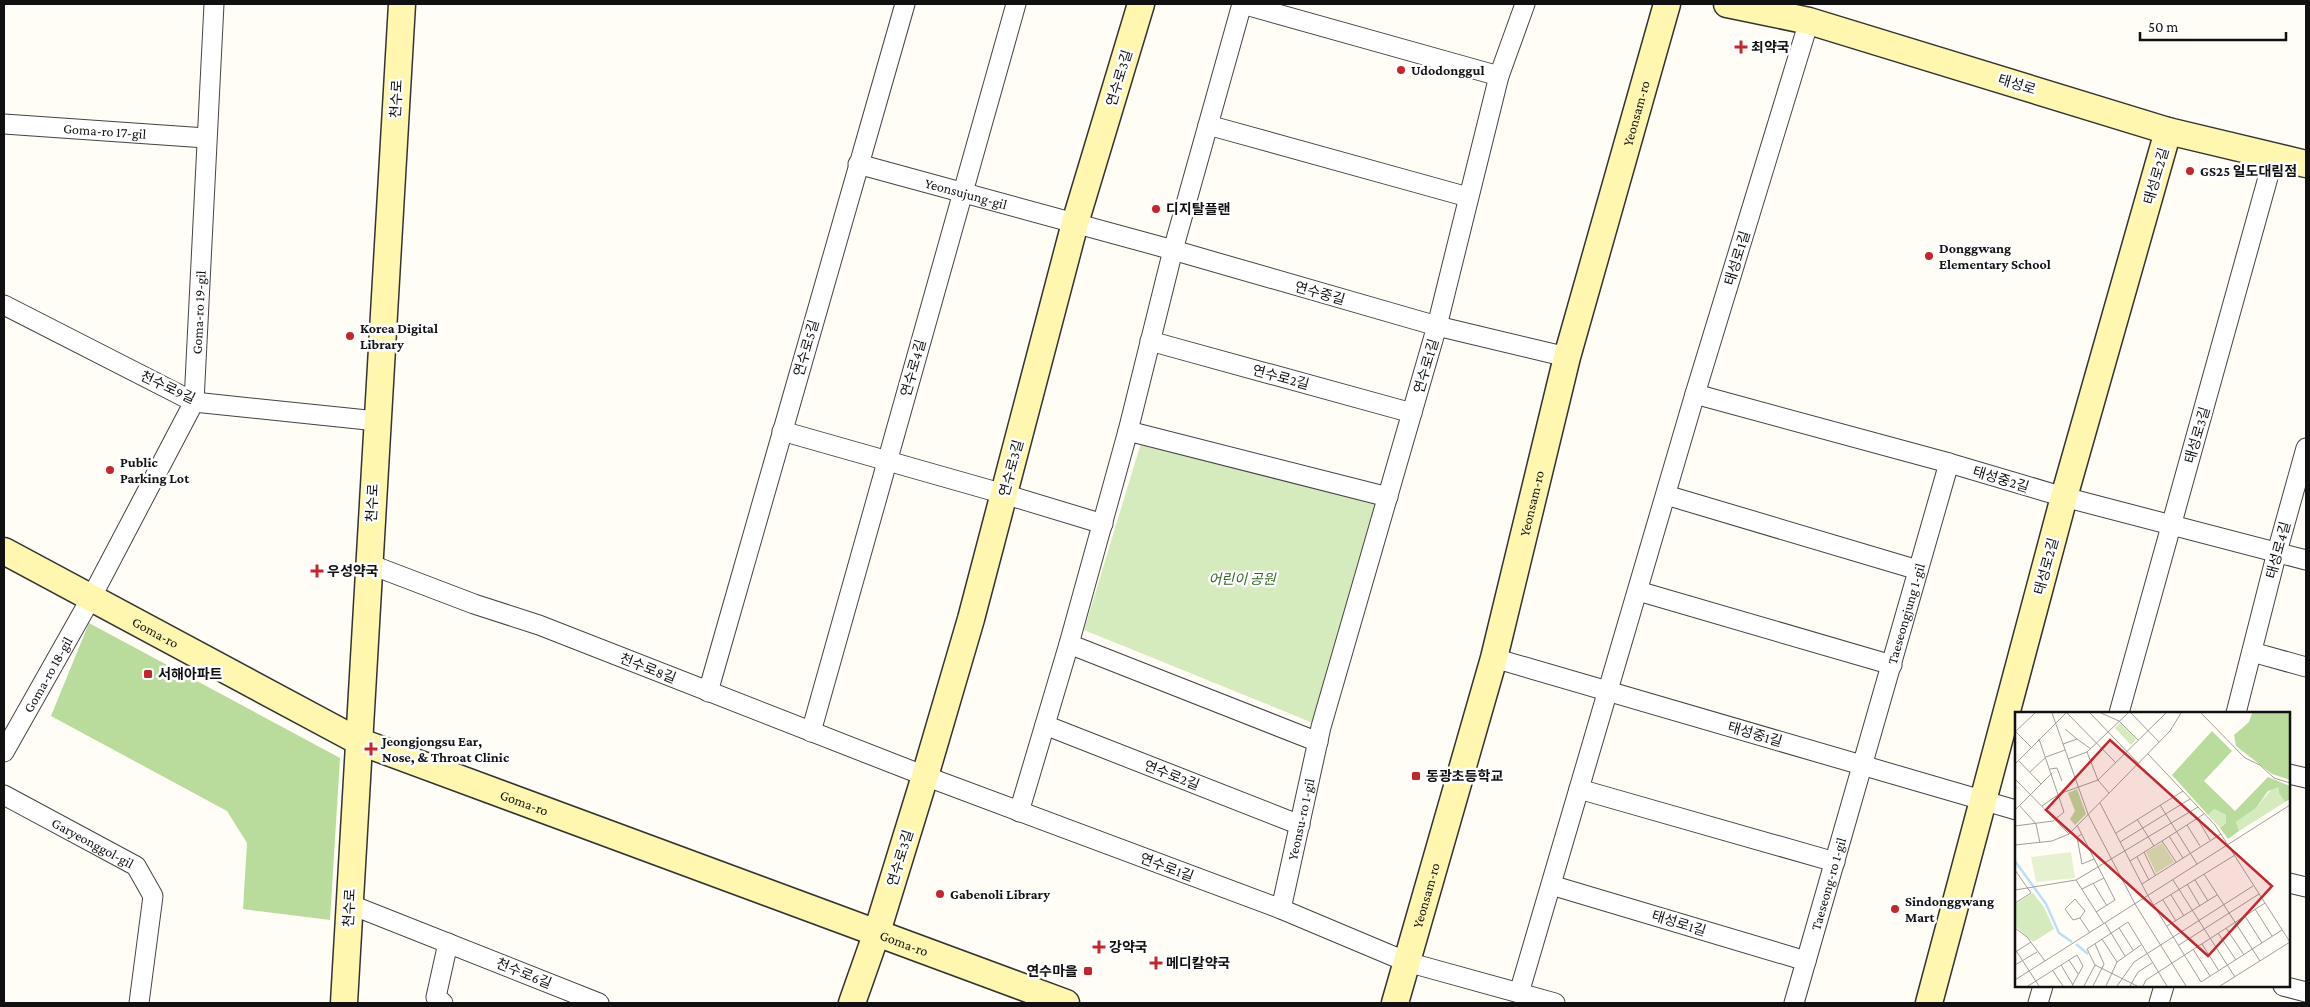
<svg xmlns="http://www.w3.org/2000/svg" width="2310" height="1007" font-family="'Crimson Pro','Noto Sans KR',serif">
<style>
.green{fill:#d5ebbd}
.forest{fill:#b9dc9c}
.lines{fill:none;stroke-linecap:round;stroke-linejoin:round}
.street-casing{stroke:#444;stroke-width:21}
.secondary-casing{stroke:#333;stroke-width:29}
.street{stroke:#fff;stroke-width:19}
.secondary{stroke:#fff6b0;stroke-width:26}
.poi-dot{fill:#c4262e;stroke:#fff;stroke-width:2}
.labels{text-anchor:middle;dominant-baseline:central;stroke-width:5;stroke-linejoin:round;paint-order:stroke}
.poi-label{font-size:14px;font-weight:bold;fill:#111;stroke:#fff;text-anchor:start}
.street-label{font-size:14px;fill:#111;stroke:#fff}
.park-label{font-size:14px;font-style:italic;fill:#2f6b1f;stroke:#fff}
.inset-river{fill:none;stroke:#b9e0f7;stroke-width:2.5}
.inset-road{fill:none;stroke:#a09f9a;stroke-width:1}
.view{fill:#c4262e;fill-opacity:0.15;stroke:#c4262e;stroke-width:2.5}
.inset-edge{fill:none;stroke:#111;stroke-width:2.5}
</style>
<rect width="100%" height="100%" fill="#fffdf5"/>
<polygon class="green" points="1141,443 1376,503 1313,723 1084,630"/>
<polygon class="forest" points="89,623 340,758 330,920 243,909 247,843 227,811 51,716"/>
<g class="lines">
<g class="street-casing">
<g id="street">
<polyline points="1242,4 1499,76"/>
<path id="s1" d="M4,124L206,138"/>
<polyline points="1208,125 1468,197"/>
<path id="s2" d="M858,164L1173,250L1437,326L1567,357"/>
<polyline points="4,305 194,402 377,421"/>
<polyline points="1150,341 1412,413"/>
<polyline points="1695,394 1949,463 2064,497 2306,560"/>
<polyline points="782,431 1004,494 1103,524"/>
<polyline points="1128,431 1173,250 1242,4"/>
<polyline points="1666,495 1918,570"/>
<polyline points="369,564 474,604 539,625 925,776 1281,909 1407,962 1555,1003"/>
<polyline points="1638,591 1892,665"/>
<polyline points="1069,644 1318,742"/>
<polyline points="2252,652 2306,667"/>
<polyline points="1494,658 2016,810"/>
<polyline points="708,692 905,4"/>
<polyline points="2119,713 2274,156"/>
<polyline points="2236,713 2277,552 2306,448"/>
<polyline points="1045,725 1300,825"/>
<polyline points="811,732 1016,4"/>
<path id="s3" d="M4,752L91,598L194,402L214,4"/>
<polyline points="2289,774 2306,778"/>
<polyline points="1579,789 1835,862"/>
<path id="s4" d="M4,795L136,866L153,896L139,1003"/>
<polyline points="1019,812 1069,644 1128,431 1388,497"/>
<polyline points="2289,883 2306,887"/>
<polyline points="1551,885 1806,961"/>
<polyline points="349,904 599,1003"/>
<path id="s5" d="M1281,909L1321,727L1437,326L1499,76L1525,4"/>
<polyline points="2283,986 2306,992"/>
<polyline points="1519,993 1695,394 1809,21"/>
<polyline points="443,1003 436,997 448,943"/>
<path id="s6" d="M1794,1003L1949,463"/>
<polyline points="2038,1003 2043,986"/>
<polyline points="2159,1003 2164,986"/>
</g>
</g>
<g class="secondary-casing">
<g id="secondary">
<polyline points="1727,4 1809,21 2168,131 2306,164"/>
<path id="s7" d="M4,551L358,741L1066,1003"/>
<polyline points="344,1003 402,4"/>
<polyline points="852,1003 877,932 925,776 971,619 1075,223 1141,4"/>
<path id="s8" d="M1395,1003L1494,658L1567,357L1667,4"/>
<polyline points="1929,1003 2064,497 2168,131"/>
</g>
</g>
<use href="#street" class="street"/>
<use href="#secondary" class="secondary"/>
</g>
<g class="poi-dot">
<path d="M1738.5 39.5h5v5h5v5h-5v5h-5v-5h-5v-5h5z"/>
<circle cx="1401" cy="70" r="5"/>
<circle cx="2190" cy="171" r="5"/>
<circle cx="1156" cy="209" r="5"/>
<circle cx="1929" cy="256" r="5"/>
<circle cx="350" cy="336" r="5"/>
<circle cx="110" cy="470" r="5"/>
<path d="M314.5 563.5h5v5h5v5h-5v5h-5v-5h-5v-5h5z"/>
<rect x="143" y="669" width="10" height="10" rx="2.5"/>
<path d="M368.5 741.5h5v5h5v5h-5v5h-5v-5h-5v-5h5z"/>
<rect x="1411" y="771" width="10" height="10" rx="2.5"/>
<circle cx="940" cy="894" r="5"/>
<circle cx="1895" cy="909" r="5"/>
<path d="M1096.5 939.5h5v5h5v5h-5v5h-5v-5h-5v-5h5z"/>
<path d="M1153.5 955.5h5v5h5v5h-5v5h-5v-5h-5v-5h5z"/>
<rect x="1083" y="966" width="10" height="10" rx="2.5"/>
</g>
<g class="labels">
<g class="poi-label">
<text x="1751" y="47">최약국</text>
<text x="1411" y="70">Udodonggul</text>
<text x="2200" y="171">GS25 일도대림점</text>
<text x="1166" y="209">디지탈플랜</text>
<text x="1939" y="248">Donggwang<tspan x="1939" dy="16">Elementary School</tspan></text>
<text x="360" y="328">Korea Digital<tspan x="360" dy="16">Library</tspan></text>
<text x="120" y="462">Public<tspan x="120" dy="16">Parking Lot</tspan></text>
<text x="327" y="571">우성약국</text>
<text x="158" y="674">서해아파트</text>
<text x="382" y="741">Jeongjongsu Ear,<tspan x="382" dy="16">Nose, &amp; Throat Clinic</tspan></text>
<text x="1426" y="776">동광초등학교</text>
<text x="950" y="894">Gabenoli Library</text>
<text x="1905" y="901">Sindonggwang<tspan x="1905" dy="16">Mart</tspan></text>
<text x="1109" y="947">강약국</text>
<text x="1166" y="963">메디칼약국</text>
<text x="1078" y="971" text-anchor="end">연수마을</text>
</g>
<g class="street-label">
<text transform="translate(1119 78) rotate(-73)">연수로3길</text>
<text transform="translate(2017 84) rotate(17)">태성로</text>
<text transform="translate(396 99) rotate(-87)">천수로</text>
<text stroke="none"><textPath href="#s8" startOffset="922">Yeonsam-ro</textPath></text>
<text stroke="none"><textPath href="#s1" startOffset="101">Goma-ro 17-gil</textPath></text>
<text transform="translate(2156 176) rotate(-74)">태성로2길</text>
<text stroke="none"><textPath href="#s2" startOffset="112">Yeonsujung-gil</textPath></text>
<text transform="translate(1737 258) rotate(-73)">태성로1길</text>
<text transform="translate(1320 293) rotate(16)">연수중길</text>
<text stroke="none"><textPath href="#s3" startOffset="488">Goma-ro 19-gil</textPath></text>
<text transform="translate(806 348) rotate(-74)">연수로5길</text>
<text transform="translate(1426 366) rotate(-74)">연수로1길</text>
<text transform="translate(913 368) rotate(-74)">연수로4길</text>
<text transform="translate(1281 377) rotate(15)">연수로2길</text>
<text transform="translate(168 387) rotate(25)">천수로9길</text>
<text transform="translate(2197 435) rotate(-74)">태성로3길</text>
<text transform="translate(1011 468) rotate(-75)">연수로3길</text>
<text transform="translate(2001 479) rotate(17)">태성중2길</text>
<text transform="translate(372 503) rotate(-87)">천수로</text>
<text stroke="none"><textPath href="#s8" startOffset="518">Yeonsam-ro</textPath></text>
<text transform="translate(2278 550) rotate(-75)">태성로4길</text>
<text transform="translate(2046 566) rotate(-75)">태성로2길</text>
<text stroke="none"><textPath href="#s6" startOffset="405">Taeseongjung 1-gil</textPath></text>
<text stroke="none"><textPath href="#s7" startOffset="172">Goma-ro</textPath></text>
<text transform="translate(648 668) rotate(21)">천수로8길</text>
<text stroke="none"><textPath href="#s3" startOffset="89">Goma-ro 18-gil</textPath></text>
<text transform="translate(1755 734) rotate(16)">태성중1길</text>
<text transform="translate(1172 775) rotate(21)">연수로2길</text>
<text stroke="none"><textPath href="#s7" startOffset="579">Goma-ro</textPath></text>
<text stroke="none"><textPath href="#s5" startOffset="92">Yeonsu-ro 1-gil</textPath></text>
<text stroke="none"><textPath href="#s4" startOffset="101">Garyeonggol-gil</textPath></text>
<text transform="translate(900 858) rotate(-73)">연수로3길</text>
<text transform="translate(1167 867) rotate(20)">연수로1길</text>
<text stroke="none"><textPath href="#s6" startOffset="124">Taeseong-ro 1-gil</textPath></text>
<text stroke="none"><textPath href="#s8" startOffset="112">Yeonsam-ro</textPath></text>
<text transform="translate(349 908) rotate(-87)">천수로</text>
<text transform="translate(1679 923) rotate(17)">태성로1길</text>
<text stroke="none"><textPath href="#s7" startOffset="984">Goma-ro</textPath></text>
<text transform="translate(524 973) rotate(22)">천수로6길</text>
</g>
<g class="park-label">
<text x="1242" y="579">어린이 공원</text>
</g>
</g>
<g transform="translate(2015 712)">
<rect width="275" height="275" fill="#fffdf5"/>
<path d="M105,11L121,27L116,33L100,16ZM259,74L265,75L264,81L270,90L224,119L221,110L241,96ZM199,97L211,103V111L205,116L193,103ZM147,131L159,150L141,161L131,140ZM18,181L29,195L39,217L18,230L0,214V192Z" fill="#d5ebbd"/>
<path d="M237,1H275V68L257,62L221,34L219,23L234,10ZM197,19L217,39L189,69L220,99L253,65L275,74V87L270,90L264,81V75L253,79L241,96L221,110L224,119L213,127L205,116L211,111V103L199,97L193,103L157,63ZM62,77L71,102L60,113L55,107L60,99L53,81Z" fill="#b9dc9c"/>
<path d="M56,140L60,166L21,170L16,145Z" fill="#e6f2cf"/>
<path class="inset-river" d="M0,149L31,192L44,221L57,230M61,232L73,242"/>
<path class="inset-road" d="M37,1L73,102L120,192L171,274M52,1L101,51M75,1L124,52M86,1L104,9L123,28M116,1L144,30M186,1L230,46L245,53L259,66L275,71M50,17L62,27M0,19L16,35M0,20L20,1M48,32L62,27L76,37M72,40L83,68L94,81M133,42L200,113L275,230M53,47L72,40L113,1M3,48L26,72M0,52L51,1M35,57L42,56L47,69M15,60L31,45L50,38M0,67L54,122M85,91L133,184L186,270L267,218M4,93L21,112L25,131M145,93L182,152M27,94L44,82L83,68L151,1M0,98L37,61M182,106L195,128M122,107L139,134M62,113L100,188L81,200M172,113L185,134M0,114L38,109L49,100L24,27M101,121L168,79M67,122L62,125L67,152L79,147M154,124L168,146M147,129L189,102M105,130L175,87M0,133L37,129L54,122L155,19L166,1M129,140L140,163M122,145L134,168M115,149L147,129L161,150M0,158L16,181L0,191M189,162L245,249M61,168L89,212M158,168L220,265M180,168L193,189M78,171L92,194M127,172L206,122M172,172L185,194M67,177L89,166M0,178L61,168L183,95M156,183L169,204M148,188L161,209M139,193L220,143M240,197L257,224M230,204L247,231M65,206L58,208L50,197L60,187L70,199L65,206L75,221M90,211L110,244M152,214L202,183M0,216L12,225L30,249M104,216L118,238M211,216L229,243M203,221L221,248M87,227L102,250M187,232L204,259M164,233L244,182M0,237L24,274M178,237L195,264M2,239L16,230M54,248L63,262M0,253L22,240M46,253L58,273M80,253L122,274M38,259L48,274M0,268L275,93M13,274L62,243L68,254L57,274M69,274L80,253L72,237L113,210L152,274M78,274L89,252L80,232M91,274L102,250L126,233M102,274L119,250L238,174M115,274L123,260L137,251M128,274L131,268L250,191M205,274L275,230"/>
<path class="view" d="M95,28L257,174L193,244L31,98Z"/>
<rect width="275" height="275" class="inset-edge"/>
</g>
<rect width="2310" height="1007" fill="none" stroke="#111111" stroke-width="10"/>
<path d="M2140 32v8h146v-8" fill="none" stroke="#111111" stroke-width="2.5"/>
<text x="2148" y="32" font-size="15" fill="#111111" stroke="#ffffff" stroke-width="4" paint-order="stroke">50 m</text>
</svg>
